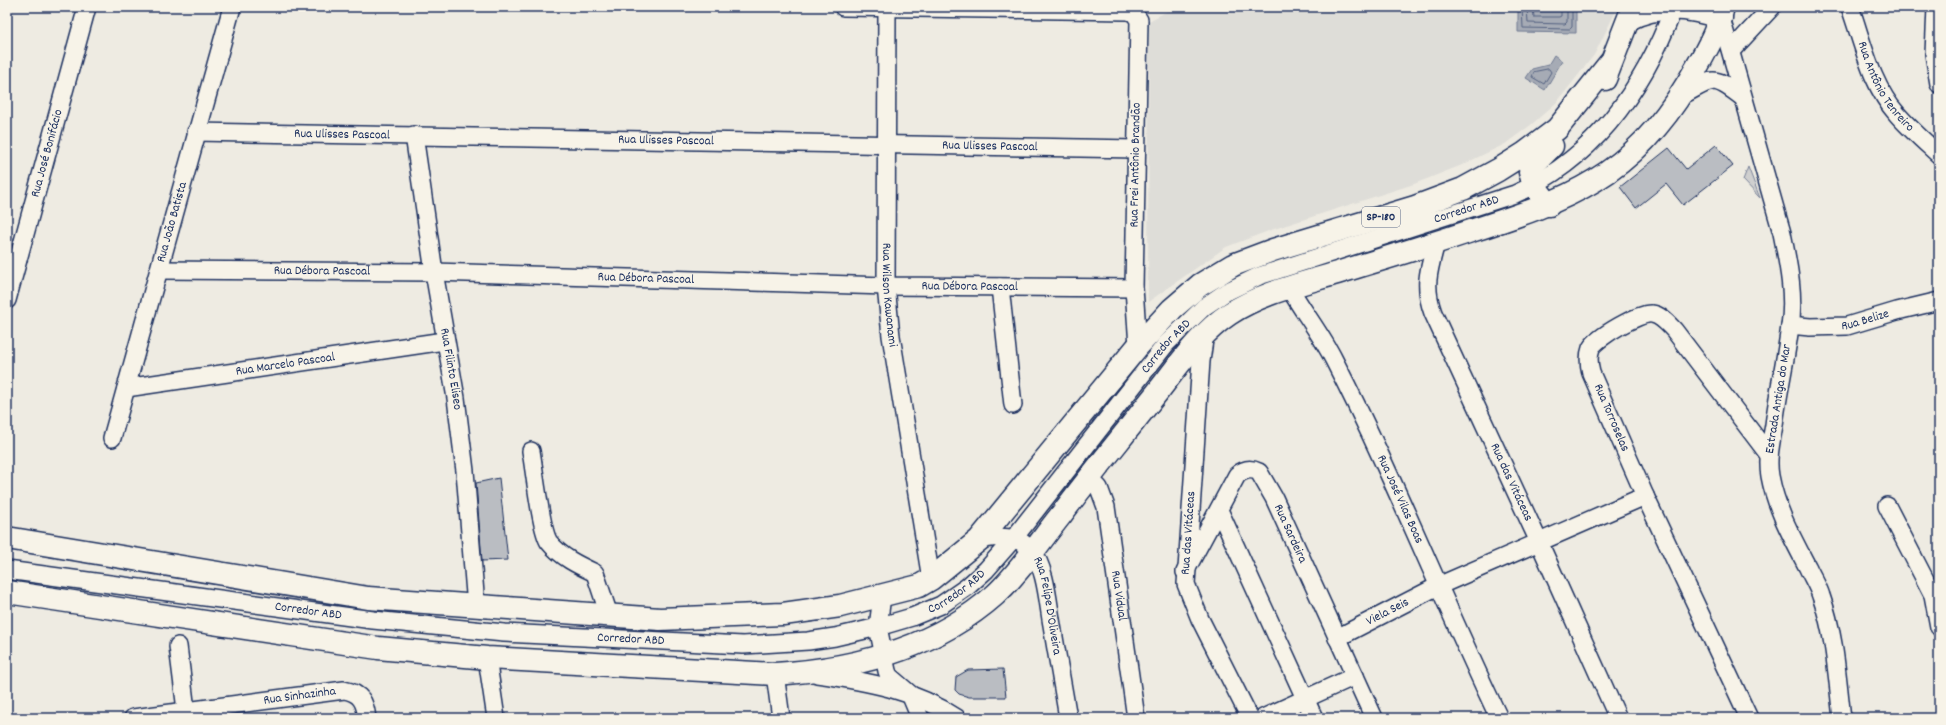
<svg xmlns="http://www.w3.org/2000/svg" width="1946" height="725" font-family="Dekko,sans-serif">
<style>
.built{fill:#deddd8}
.green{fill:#cfcfcf;stroke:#757f96}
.water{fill:#a6abb5;stroke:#6e7992}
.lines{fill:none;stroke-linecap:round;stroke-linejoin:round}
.shore{stroke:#536181;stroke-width:1}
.building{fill:#babdc2;stroke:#1b2f5e}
.minor-casing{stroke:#1b2f5e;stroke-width:20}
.major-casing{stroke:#1b2f5e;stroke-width:25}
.minor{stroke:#f7f3e8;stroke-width:17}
.major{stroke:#f7f3e8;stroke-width:22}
.labels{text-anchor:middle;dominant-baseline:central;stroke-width:3;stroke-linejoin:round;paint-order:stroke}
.shield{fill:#f7f3e8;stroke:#5d6a87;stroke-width:1}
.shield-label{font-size:12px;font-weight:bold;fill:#1b2f5e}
.street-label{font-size:13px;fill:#1b2f5e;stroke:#f7f3e8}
</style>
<rect width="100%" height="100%" fill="#eeebe2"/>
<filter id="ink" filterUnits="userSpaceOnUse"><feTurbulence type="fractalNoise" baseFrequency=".025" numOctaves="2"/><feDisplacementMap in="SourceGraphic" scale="8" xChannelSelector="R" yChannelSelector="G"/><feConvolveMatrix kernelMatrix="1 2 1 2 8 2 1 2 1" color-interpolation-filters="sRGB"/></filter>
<g filter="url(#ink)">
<polygon class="built" points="1175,7 1618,7 1594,55 1557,102 1532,124 1505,144 1462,165 1414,184 1271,230 1226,247 1148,302 1149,21"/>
<polygon class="green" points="1748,167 1760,198 1743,180"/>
<g class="water">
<polygon points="1518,7 1576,7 1576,33 1518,32"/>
<polygon points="1554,55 1562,61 1545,90 1526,78 1532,69 1548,65"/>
</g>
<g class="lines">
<g class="shore">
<polyline points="1522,7 1523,28 1570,29 1572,27 1572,7"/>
<polyline points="1527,7 1528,23 1565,24 1567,22 1567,7"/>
<polyline points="1533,7 1534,17 1559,17 1561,16 1561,7"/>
<polygon points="1549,69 1551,72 1544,84 1532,77 1534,72"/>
</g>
</g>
<g class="building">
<polygon points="1716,145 1733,166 1683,205 1666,184 1636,208 1620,187 1669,148 1686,169"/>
<polygon points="499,478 508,560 482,561 476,483"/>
<polygon points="1003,669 1006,697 969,697 959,694 955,690 956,677 968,670"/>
</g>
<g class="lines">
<g class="minor-casing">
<g id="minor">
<polyline points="843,7 1128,11 1134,13 1139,20 1134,288 1138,346"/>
<path id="s1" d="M887,7L886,286L891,336L931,579"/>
<path id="s2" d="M1850,7C1863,43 1871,85 1897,114C1910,129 1925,142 1939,155"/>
<polyline points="1936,7 1934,54 1939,84"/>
<path d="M1721,18L1782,233C1788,263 1795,295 1790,326C1786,359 1778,392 1774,425C1771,442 1767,459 1770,476C1776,509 1793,539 1808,568C1812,577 1818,586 1821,596C1835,635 1837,677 1842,718"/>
<polyline points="1731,51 1772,7"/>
<path d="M1679,97C1713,80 1710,72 1742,97"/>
<path id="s3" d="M196,132L1136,149"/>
<path id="s4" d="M414,135L434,272L456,398L465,471L476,606"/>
<path id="s5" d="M1436,243C1429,269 1423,286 1433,313L1539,542L1618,718"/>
<path id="s6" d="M159,270L434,272L886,286L1134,288"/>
<polyline points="1000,287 1013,405"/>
<path id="s7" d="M1289,287C1303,312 1321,334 1334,360C1394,477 1442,599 1499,718"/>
<path id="s8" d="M7,300L87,7"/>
<path id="s9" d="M1790,325L1810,327L1847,326L1897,311L1939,301"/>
<polyline points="1205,333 1201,361 1186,584 1200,619 1250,718"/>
<path id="s10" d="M126,388L444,341"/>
<path id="s11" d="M112,438L232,7"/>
<path d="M531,451C534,467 541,531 549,542C561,557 578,565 595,573L609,615"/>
<path id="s12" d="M1089,478L1099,488L1106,507L1136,718"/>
<polyline points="1887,506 1933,595 1939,627"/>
<polyline points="1219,510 1314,718"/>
<path id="s13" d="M979,540C998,536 1018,534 1032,551C1046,568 1048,604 1052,625C1057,656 1063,687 1068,718"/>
<path id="s14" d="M7,570L373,620L504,633L743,645L808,641L835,637L878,627L912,617L941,605L967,587L986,570L1014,538L1166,344L1204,307L1226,292L1259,276L1515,194C1595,158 1644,88 1674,7"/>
<path id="s15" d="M1185,572L1237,475C1244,469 1251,468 1259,472L1274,498L1374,718"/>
<polyline points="882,596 878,627 887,671 889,676 910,694 920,718"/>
<path id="s16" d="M1337,638L1438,586L1645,496"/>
<polyline points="178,646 187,718"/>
<polyline points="487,658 496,718"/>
<polyline points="775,674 781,718"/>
<path d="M817,674C866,681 915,690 957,718"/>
<path id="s17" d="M133,718L344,690C361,693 365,702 367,718"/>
<polyline points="1263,718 1355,676"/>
<path d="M1749,718L1645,496L1591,373C1589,365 1588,356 1591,348C1597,337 1640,312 1652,314C1661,315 1668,324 1674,330L1769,455"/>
</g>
</g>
<g class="major-casing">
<g id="major">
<path d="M1629,19C1658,4 1691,7 1721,18"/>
<polyline points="1605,79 1633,7"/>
<polyline points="1549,205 1534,185 1530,172 1535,163 1552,146"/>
<polyline points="7,538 368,598 660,619 783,614 840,606 919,586 931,579 979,540 1138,346 1172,309 1200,285 1233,265 1273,250 1415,207 1463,189 1498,170 1525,153 1557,129 1609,64"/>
<path d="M7,592L378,648L487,658L775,674C855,669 934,649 995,595C1020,572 1040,541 1061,515C1089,477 1119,441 1148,404C1173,374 1196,336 1229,314C1261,293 1301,284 1337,273C1382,259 1427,246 1471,231C1568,200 1632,176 1687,84C1701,60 1717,34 1723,7"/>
</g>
</g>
<use href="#minor" class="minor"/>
<use href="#major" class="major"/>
</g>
</g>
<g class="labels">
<rect class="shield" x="1362" y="207" width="38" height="20" rx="3"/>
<g class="shield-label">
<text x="1381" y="217">SP-180</text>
</g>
<g class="street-label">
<text stroke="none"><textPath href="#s2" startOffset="88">Rua Antônio Tenreiro</textPath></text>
<text stroke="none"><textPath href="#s3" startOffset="146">Rua Ulisses Pascoal</textPath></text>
<text stroke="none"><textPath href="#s3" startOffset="470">Rua Ulisses Pascoal</textPath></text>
<text stroke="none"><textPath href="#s3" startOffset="794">Rua Ulisses Pascoal</textPath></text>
<text stroke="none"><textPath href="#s8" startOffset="152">Rua José Bonifácio</textPath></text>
<text transform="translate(1136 165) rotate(-89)">Rua Frei Antônio Brandão</text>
<text stroke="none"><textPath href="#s14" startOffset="1624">Corredor ABD</textPath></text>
<text stroke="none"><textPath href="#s11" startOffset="224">Rua João Batista</textPath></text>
<text stroke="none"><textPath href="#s6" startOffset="163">Rua Débora Pascoal</textPath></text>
<text stroke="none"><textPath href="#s6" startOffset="487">Rua Débora Pascoal</textPath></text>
<text stroke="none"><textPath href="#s6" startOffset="811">Rua Débora Pascoal</textPath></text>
<text stroke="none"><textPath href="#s1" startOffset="288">Rua Wilson Kawanami</textPath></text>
<text stroke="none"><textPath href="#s9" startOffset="76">Rua Belize</textPath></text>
<text stroke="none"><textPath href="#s14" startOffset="1288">Corredor ABD</textPath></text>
<text stroke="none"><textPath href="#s10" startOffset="161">Rua Marcelo Pascoal</textPath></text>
<text stroke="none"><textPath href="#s4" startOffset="237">Rua Filinto Eliseo</textPath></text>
<text transform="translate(1779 399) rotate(-81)">Estrada Antiga do Mar</text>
<text transform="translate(1611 418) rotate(67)">Rua Torroselas</text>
<text stroke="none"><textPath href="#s5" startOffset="258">Rua das Vitáceas</textPath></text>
<text stroke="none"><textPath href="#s7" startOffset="240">Rua José Vilas Boas</textPath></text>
<text transform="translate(1189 533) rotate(-86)">Rua das Vitáceas</text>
<text stroke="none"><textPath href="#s15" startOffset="203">Rua Sardeira</textPath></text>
<text stroke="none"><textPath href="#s14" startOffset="964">Corredor ABD</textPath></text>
<text stroke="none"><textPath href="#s12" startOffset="124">Rua Vidual</textPath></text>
<text stroke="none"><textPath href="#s13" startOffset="115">Rua Felipe D'Oliveira</textPath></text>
<text stroke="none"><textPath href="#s14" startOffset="304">Corredor ABD</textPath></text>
<text stroke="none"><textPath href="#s16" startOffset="57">Viela Seis</textPath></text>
<text stroke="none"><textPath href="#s14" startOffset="628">Corredor ABD</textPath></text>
<text stroke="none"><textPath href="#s17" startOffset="168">Rua Sinhazinha</textPath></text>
</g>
</g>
<rect width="1946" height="725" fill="none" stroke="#f7f3e8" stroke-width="24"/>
<rect x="12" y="12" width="1922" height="701" fill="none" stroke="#1b2f5e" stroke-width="1.5" filter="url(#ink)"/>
</svg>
